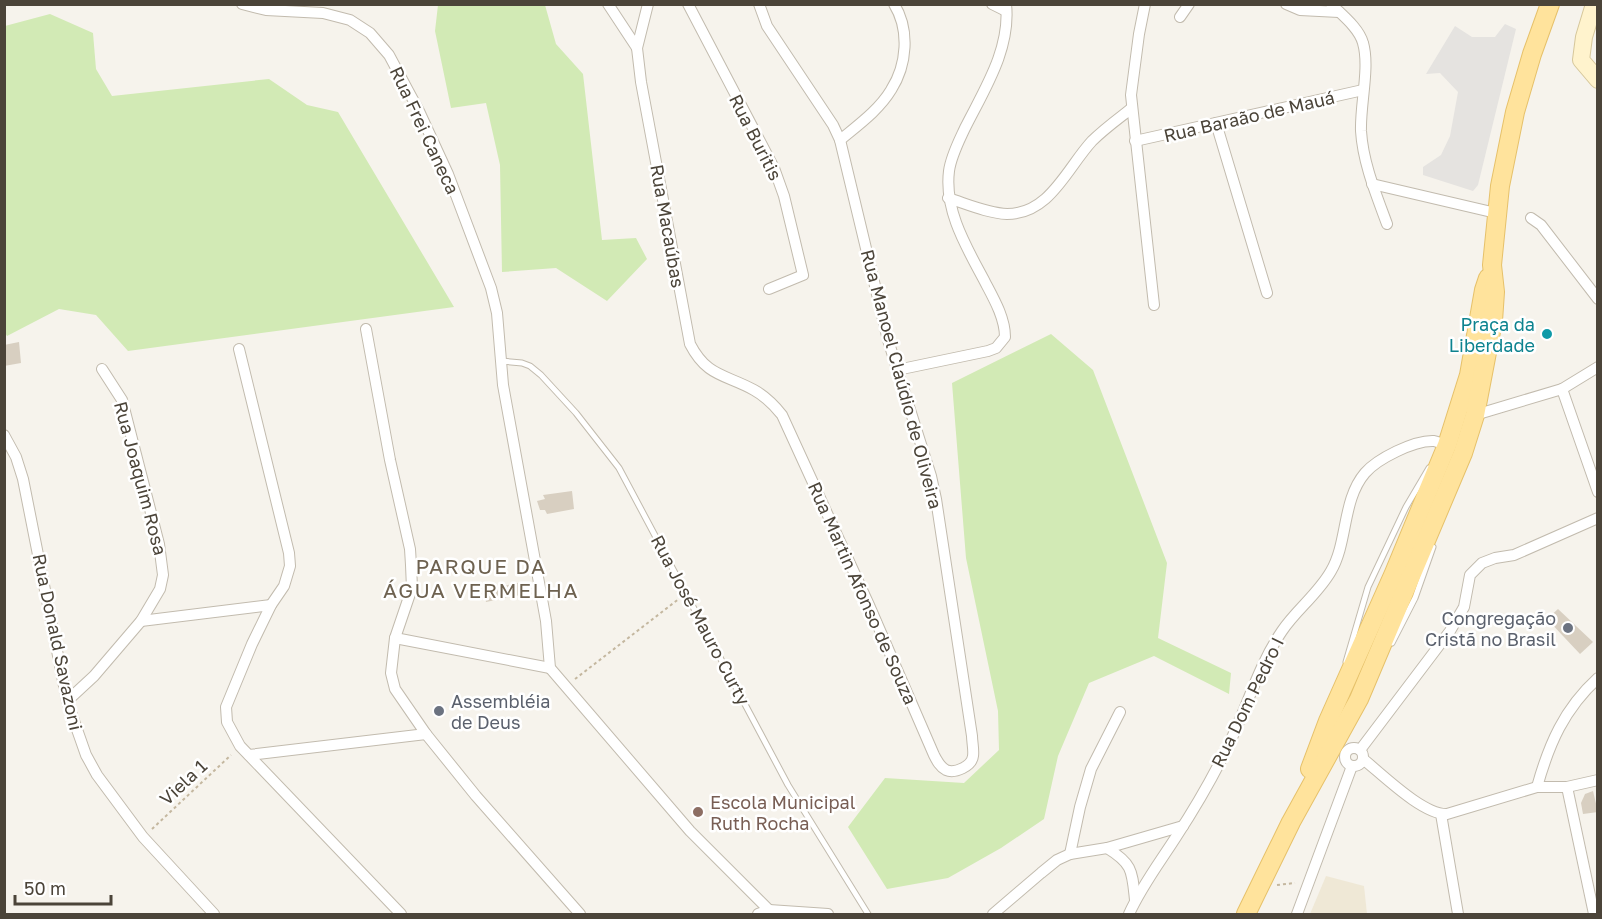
<svg xmlns="http://www.w3.org/2000/svg" width="1602" height="919" font-family="'Golos Text',sans-serif">
<style>
.education{fill:#efe8d6}
.green{fill:#d2eab5}
.parking{fill:#e5e3e0}
.building{fill:#d8cfc1}
.lines{fill:none;stroke-linecap:round;stroke-linejoin:round}
.service-casing{stroke:#c2bbae;stroke-width:7}
.minor-casing{stroke:#c2bbae;stroke-width:12}
.secondary-casing{stroke:#d6c79b;stroke-width:18}
.primary-casing{stroke:#e6c16a;stroke-width:20}
.path{stroke:#c4b79f;stroke-width:2;stroke-dasharray:3 3;stroke-linecap:butt}
.service{stroke:#fff;stroke-width:5}
.minor{stroke:#fff;stroke-width:10}
.secondary{stroke:#fff3cd;stroke-width:16}
.primary{stroke:#ffe39c;stroke-width:18}
.culture-dot{fill:#0f9aa8;stroke:#fff;stroke-width:2}
.worship-dot{fill:#6b7280;stroke:#fff;stroke-width:2}
.education-dot{fill:#8d6e63;stroke:#fff;stroke-width:2}
.labels{text-anchor:middle;dominant-baseline:central;stroke-width:5;stroke-linejoin:round;paint-order:stroke}
.street-label{font-size:18px;fill:#4b4439;stroke:#fff}
.culture-label{font-size:18px;fill:#0d838f;stroke:#fff;text-anchor:end}
.worship-label{font-size:18px;fill:#5b616d;stroke:#fff;text-anchor:end}
.education-label{font-size:18px;fill:#785e54;stroke:#fff;text-anchor:start}
.quarter-label{font-size:21px;letter-spacing:1.5px;fill:#6e6250;stroke:#fff}
</style>
<rect width="100%" height="100%" fill="#f6f3ec"/>
<polygon class="education" points="1326,876 1364,886 1367,914 1310,914"/>
<g class="green">
<polygon points="438,5 545,5 556,44 583,74 602,240 636,238 647,259 607,301 556,268 502,272 500,165 486,103 451,108 435,31"/>
<polygon points="50,14 93,33 96,69 112,96 269,79 307,105 338,112 454,307 128,351 96,315 59,309 7,336 4,331 5,26"/>
<polygon points="1051,334 1093,370 1167,563 1158,638 1231,673 1229,694 1154,656 1089,683 1058,756 1044,819 1001,848 948,878 887,889 848,827 885,778 964,783 999,750 998,711 966,558 952,383"/>
</g>
<polygon class="parking" points="1505,24 1516,29 1478,185 1473,191 1423,175 1423,167 1441,155 1450,136 1458,92 1440,73 1426,74 1455,26 1472,37 1495,37"/>
<g class="building">
<polygon points="19,342 21,363 4,366 4,345"/>
<polygon points="572,491 574,509 547,514 545,510 540,510 537,501 545,499 543,495"/>
<polygon points="522,582 525,594 486,602 484,590"/>
<polygon points="1558,609 1593,642 1580,654 1547,619"/>
<polygon points="1593,791 1598,812 1583,814 1581,803 1585,794"/>
</g>
<g class="lines">
<g class="service-casing">
<g id="service">
<polyline points="501,361 522,363 530,366 541,375 576,413 619,468 788,785 868,914"/>
<polyline points="1392,643 1415,598 1433,547"/>
<polyline points="1346,662 1368,587 1406,507 1429,468"/>
</g>
</g>
<g class="minor-casing">
<g id="minor">
<polyline points="242,4 266,10 323,13 350,20 370,33 389,55 419,111 448,174 491,288 497,313 503,385 546,621 550,668 690,831 769,910"/>
<polyline points="608,4 637,48"/>
<path d="M648,4L637,48L641,82L690,344C707,377 725,374 754,390C765,396 774,405 782,415L869,605L934,755C937,761 940,767 946,770C955,774 972,766 973,756C974,750 972,742 972,736L936,499L931,476L888,340L840,140L833,125L767,26L759,4"/>
<polyline points="688,4 774,168 784,196 803,275 769,289"/>
<polyline points="992,4 1006,11"/>
<polyline points="1145,4 1139,34 1131,95 1154,305"/>
<polyline points="1286,4 1300,10 1339,12"/>
<path d="M1331,4C1342,15 1359,28 1363,43C1370,67 1360,105 1361,131C1363,163 1376,194 1387,224"/>
<polyline points="1180,17 1189,4"/>
<polyline points="1216,123 1267,293"/>
<path d="M840,140C858,125 879,110 891,90C907,65 910,30 894,4"/>
<polyline points="1135,141 1363,90"/>
<polyline points="1372,184 1496,213"/>
<path d="M948,198C967,204 987,213 1007,214C1050,214 1067,168 1092,141C1104,129 1118,119 1132,108"/>
<polyline points="1531,218 1541,225 1598,299"/>
<polyline points="366,329 390,460 410,549 411,565 412,588 395,638 391,673 395,689 426,734 476,796 580,914"/>
<polyline points="239,349 289,553 290,566 284,586 271,605 252,644 226,707 227,722 240,746 401,914"/>
<path d="M897,370L988,351L996,348L1005,337C1005,318 994,299 985,282C967,248 944,211 949,171C951,156 959,141 965,128C984,90 1011,49 1006,4"/>
<polyline points="1562,389 1598,492"/>
<polyline points="1475,415 1562,389 1598,367"/>
<polyline points="4,435 16,457 23,479 67,701 86,755 97,775 143,837 214,914"/>
<polyline points="141,621 271,605"/>
<polyline points="395,638 550,668"/>
<polyline points="67,701 94,676 141,621 160,589 163,575 159,544 122,400 102,369"/>
<circle cx="1354" cy="757" r="9"/>
<polyline points="1360,750 1450,631 1464,607 1470,575 1482,563 1495,558 1514,555 1598,518"/>
<polyline points="249,755 426,734"/>
<path d="M1363,759C1383,775 1423,815 1447,814L1537,787H1567L1598,780"/>
<path d="M1537,787C1549,744 1564,709 1598,678"/>
<polyline points="1567,787 1594,914"/>
<polyline points="1441,814 1458,914"/>
<path d="M1107,848C1133,864 1132,871 1135,900"/>
<polyline points="1070,854 1080,807 1091,769 1120,712"/>
<polyline points="758,914 769,910 828,914"/>
<polyline points="993,914 1041,873 1057,860 1070,854 1107,848 1183,826"/>
<path d="M1129,914C1141,887 1160,862 1176,837C1195,808 1213,777 1228,746C1247,708 1258,666 1282,631C1296,610 1318,594 1331,571C1348,542 1342,500 1365,473C1377,459 1414,440 1434,441C1438,442 1443,444 1447,445"/>
<polyline points="1297,914 1352,766"/>
</g>
</g>
<g class="secondary-casing">
<polyline id="secondary" points="1594,4 1584,37 1581,60 1598,80"/>
</g>
<g class="primary-casing">
<g id="primary">
<polyline points="1310,769 1328,721 1394,573 1447,445 1469,375 1484,290 1488,278"/>
<polyline points="1246,914 1291,822 1359,699 1463,453 1475,415 1493,321 1495,292 1492,265 1500,186 1515,112 1532,54 1550,4"/>
</g>
</g>
<g class="path">
<polyline points="575,679 680,598"/>
<polyline points="152,829 231,755"/>
<polyline points="1277,885 1295,883"/>
</g>
<use href="#service" class="service"/>
<use href="#minor" class="minor"/>
<use href="#secondary" class="secondary"/>
<use href="#primary" class="primary"/>
</g>
<circle class="culture-dot" cx="1547" cy="334" r="6"/>
<g class="worship-dot">
<circle cx="1568" cy="628" r="6"/>
<circle cx="439" cy="711" r="6"/>
</g>
<circle class="education-dot" cx="698" cy="812" r="6"/>
<g class="labels">
<g class="street-label">
<text transform="translate(1249 116) rotate(-13)">Rua Baraão de Mauá</text>
<text transform="translate(425 130) rotate(65)">Rua Frei Caneca</text>
<text transform="translate(756 137) rotate(63)">Rua Buritis</text>
<text transform="translate(668 226) rotate(80)">Rua Macaúbas</text>
<text transform="translate(902 379) rotate(75)">Rua Manoel Claúdio de Oliveira</text>
<text transform="translate(141 478) rotate(75)">Rua Joaquim Rosa</text>
<text transform="translate(863 593) rotate(66)">Rua Martin Afonso de Souza</text>
<text transform="translate(701 620) rotate(62)">Rua José Mauro Curty</text>
<text transform="translate(58 642) rotate(78)">Rua Donald Savazoni</text>
<text transform="translate(1247 702) rotate(-64)">Rua Dom Pedro I</text>
<text transform="translate(183 782) rotate(-43)">Viela 1</text>
</g>
<g class="culture-label">
<text x="1535" y="324">Praça da<tspan x="1535" dy="21">Liberdade</tspan></text>
</g>
<g class="worship-label">
<text x="1556" y="618">Congregação<tspan x="1556" dy="21">Cristã no Brasil</tspan></text>
<text x="451" y="701" text-anchor="start">Assembléia<tspan x="451" dy="21">de Deus</tspan></text>
</g>
<g class="education-label">
<text x="710" y="802">Escola Municipal<tspan x="710" dy="21">Ruth Rocha</tspan></text>
</g>
<g class="quarter-label">
<text x="481" y="566">PARQUE DA<tspan x="481" dy="24">ÁGUA VERMELHA</tspan></text>
</g>
</g>
<rect width="1602" height="919" fill="none" stroke="#4b4439" stroke-width="12"/>
<path d="M15 895v9h96v-9" fill="none" stroke="#4b4439" stroke-width="3"/>
<text x="24" y="895" font-size="18" fill="#4b4439" stroke="#ffffff" stroke-width="4.5" paint-order="stroke">50 m</text>
</svg>
